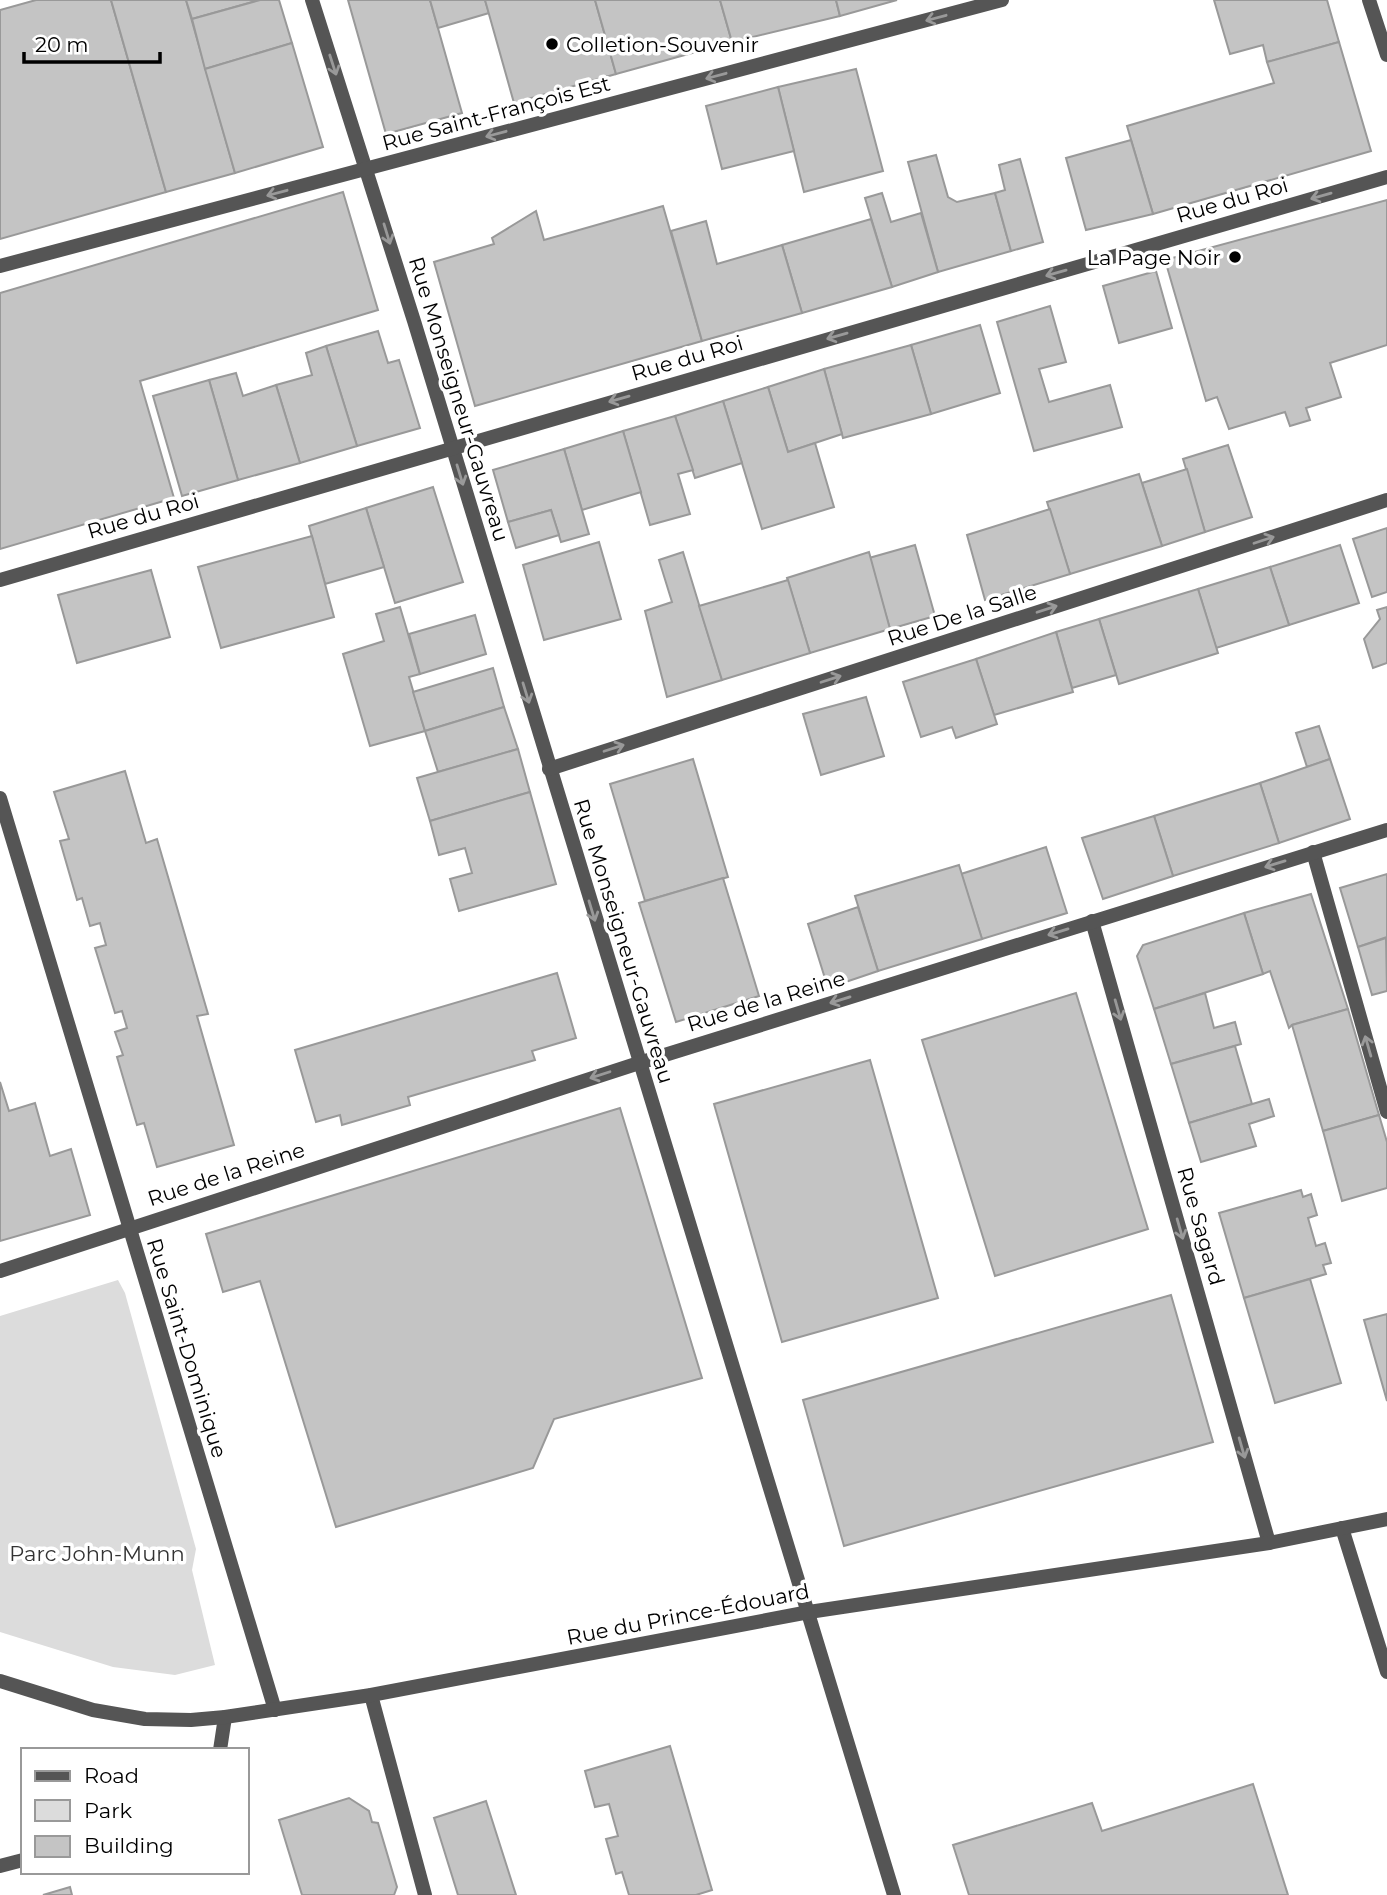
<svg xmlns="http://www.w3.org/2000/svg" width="1387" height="1895" font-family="Montserrat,sans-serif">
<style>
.green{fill:#dcdcdc}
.building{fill:#c4c4c4;stroke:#999;stroke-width:2}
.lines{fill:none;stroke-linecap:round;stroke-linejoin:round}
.minor{stroke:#555;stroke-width:14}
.tertiary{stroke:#555;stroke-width:14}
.oneway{stroke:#999}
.poi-dot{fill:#000;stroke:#fff;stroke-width:2.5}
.labels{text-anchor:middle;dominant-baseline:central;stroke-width:7;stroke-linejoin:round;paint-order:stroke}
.poi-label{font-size:21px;fill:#000;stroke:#fff;text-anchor:start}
.street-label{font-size:21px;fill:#000;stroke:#fff}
.park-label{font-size:21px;fill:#333;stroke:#fff}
</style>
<rect width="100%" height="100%" fill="#fff"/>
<polygon class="green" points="118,1280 125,1293 196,1549 192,1570 215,1665 175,1675 113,1667 0,1632 0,1316"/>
<g class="building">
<polygon points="36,0 111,0 166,192 0,239 0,10"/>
<polygon points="111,0 186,0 235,173 166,192"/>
<polygon points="186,0 260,0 192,19"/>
<polygon points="260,0 279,0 292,43 205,69 192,19"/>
<polygon points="348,0 430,0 462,113 386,134"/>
<polygon points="430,0 485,0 489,13 438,28"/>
<polygon points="485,0 595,0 616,74 514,103"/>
<polygon points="595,0 720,0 732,42 616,74"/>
<polygon points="720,0 836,0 840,16 732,42"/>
<polygon points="836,0 897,0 840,16"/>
<polygon points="1214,0 1327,0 1339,42 1267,62 1263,45 1230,54"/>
<polygon points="1339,42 1371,151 1153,214 1127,126 1274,83 1267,62"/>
<polygon points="292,43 323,147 235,173 205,69"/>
<polygon points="856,69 883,171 804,192 778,87"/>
<polygon points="778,87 794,151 722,169 706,106"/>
<polygon points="1131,140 1153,214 1086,230 1066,158"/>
<polygon points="936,155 948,197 957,202 995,193 1011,251 938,272 908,162"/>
<polygon points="1020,159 1043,242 1011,251 995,193 1005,190 999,165"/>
<polygon points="343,192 378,310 140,381 174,498 0,549 0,293"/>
<polygon points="882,193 891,222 921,213 938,272 892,287 865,198"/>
<polygon points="1387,200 1387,345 1330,363 1341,397 1306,408 1310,420 1290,426 1285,412 1229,429 1217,397 1206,401 1165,260"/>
<polygon points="663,206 702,341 475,406 434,262 494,244 492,238 536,211 544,240"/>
<polygon points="871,219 892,287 802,313 782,245"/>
<polygon points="706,221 717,264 782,245 802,313 702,341 671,231"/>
<polygon points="1156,271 1172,328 1119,343 1103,286"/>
<polygon points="1050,306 1066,362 1039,369 1049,402 1110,385 1122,427 1034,451 997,322"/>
<polygon points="980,325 1000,393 931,414 911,345"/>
<polygon points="378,331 388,363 399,360 420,428 357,446 326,346"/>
<polygon points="911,345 931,414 843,438 824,369"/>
<polygon points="326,346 357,446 300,463 276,385 312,375 306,353"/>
<polygon points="824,369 842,434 788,452 768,387"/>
<polygon points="236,373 243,396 276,385 300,463 238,480 209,380"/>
<polygon points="209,380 238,480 182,496 153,396"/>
<polygon points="768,387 788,452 815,443 834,507 762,529 723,401"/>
<polygon points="723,401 742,463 695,478 675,416"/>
<polygon points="675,416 693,470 678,474 690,514 650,525 623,431"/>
<polygon points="623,431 641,492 582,510 564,449"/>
<polygon points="1228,445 1252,517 1205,532 1183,459"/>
<polygon points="564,449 589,534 561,542 551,510 508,522 493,470"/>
<polygon points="1187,469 1205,532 1162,546 1142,483"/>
<polygon points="1139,474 1162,546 1070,574 1047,502"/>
<polygon points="433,487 463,582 395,603 366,508"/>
<polygon points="366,508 384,567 325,584 309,526"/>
<polygon points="1050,509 1070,574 985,600 967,535"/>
<polygon points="551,510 559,535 516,548 508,522"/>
<polygon points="1387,528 1387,592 1372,597 1353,539"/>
<polygon points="312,536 334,617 221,648 198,567"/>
<polygon points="599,542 621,619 544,640 523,565"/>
<polygon points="915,545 935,616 890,629 869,558"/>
<polygon points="1340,545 1359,603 1289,625 1270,567"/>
<polygon points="683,552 722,680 667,697 645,611 672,602 659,560"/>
<polygon points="869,552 890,629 810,653 787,578"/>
<polygon points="1270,567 1289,625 1216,648 1198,589"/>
<polygon points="151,570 170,637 77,663 58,595"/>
<polygon points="788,580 810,653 722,680 699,606"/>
<polygon points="1198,589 1218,653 1119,684 1099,619"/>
<polygon points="400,607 420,674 409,677 425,731 370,746 343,654 384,641 376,614"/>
<polygon points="1387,607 1387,663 1373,668 1364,639 1380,619 1377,610"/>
<polygon points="475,615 486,654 420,674 409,634"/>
<polygon points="1099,619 1116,675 1072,688 1056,632"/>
<polygon points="1056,632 1073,692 994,715 976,659"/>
<polygon points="976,659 997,724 956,738 952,727 921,737 903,682"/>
<polygon points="493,668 504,707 425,731 413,692"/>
<polygon points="866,697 884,756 821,775 803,714"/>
<polygon points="504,707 518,749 438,772 425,731"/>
<polygon points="1319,726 1330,759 1307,767 1296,733"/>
<polygon points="518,749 530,792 430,821 417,778"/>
<polygon points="693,759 728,877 645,901 610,784"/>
<polygon points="1330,759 1350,819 1279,843 1260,783"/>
<polygon points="125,771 146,843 157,839 208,1014 197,1016 234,1145 157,1167 144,1123 137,1125 117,1057 123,1055 115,1032 127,1028 122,1011 115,1013 95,948 106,945 100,923 90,926 82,898 77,900 60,841 69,839 54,792"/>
<polygon points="1260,783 1279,843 1173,876 1154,816"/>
<polygon points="530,792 556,884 459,911 450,879 472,873 465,848 439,855 430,821"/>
<polygon points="1154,816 1173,876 1103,899 1082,838"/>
<polygon points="1046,847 1067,913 982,939 961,874"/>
<polygon points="959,865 982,939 878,971 855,896"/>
<polygon points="1387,874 1387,937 1358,947 1340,888"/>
<polygon points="723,878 759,996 676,1022 639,903"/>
<polygon points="1311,894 1348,1009 1292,1025 1289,1028 1270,971 1263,974 1244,913"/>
<polygon points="858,907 878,971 828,988 808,924"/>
<polygon points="1244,913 1263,974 1154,1009 1137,956 1143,945"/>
<polygon points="1386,938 1387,991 1372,995 1358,947"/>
<polygon points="557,973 576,1038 532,1051 535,1060 408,1097 410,1105 342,1125 340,1115 316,1122 295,1050"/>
<polygon points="1076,993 1148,1229 995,1276 922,1040"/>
<polygon points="1205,993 1214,1028 1235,1022 1241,1044 1171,1064 1154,1009"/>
<polygon points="1348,1009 1379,1115 1323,1131 1292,1025"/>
<polygon points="1235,1046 1252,1104 1189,1123 1171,1064"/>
<polygon points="870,1060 938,1298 782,1342 714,1104"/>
<polygon points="0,1082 9,1111 35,1103 50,1156 71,1149 90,1215 0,1241"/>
<polygon points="1269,1099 1274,1116 1249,1124 1256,1146 1201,1162 1189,1123"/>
<polygon points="620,1108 702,1378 554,1419 533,1468 336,1527 260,1281 223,1292 206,1234"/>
<polygon points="1379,1115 1387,1142 1387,1188 1342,1201 1323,1131"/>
<polygon points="1301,1190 1303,1197 1311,1194 1317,1215 1308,1218 1316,1246 1325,1243 1331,1263 1323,1265 1326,1274 1244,1298 1219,1213"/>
<polygon points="1310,1279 1341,1383 1275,1403 1244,1298"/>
<polygon points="1171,1295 1213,1442 844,1546 803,1400"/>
<polygon points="1387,1314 1387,1401 1364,1320"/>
<polygon points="670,1746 712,1890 696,1895 629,1895 622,1872 616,1874 606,1839 618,1836 609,1804 595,1807 585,1771"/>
<polygon points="1253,1784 1288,1895 969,1895 953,1845 1092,1803 1102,1831"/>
<polygon points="349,1798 369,1811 372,1822 378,1823 397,1887 394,1895 302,1895 279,1820"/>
<polygon points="486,1801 516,1895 458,1895 434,1818"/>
<polygon points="70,1887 72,1895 43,1895"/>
</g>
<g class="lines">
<g class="minor">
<polyline points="312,0 414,321 894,1895"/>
<polyline points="1369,0 1387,55"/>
<polyline points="0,266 1002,0"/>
<polyline points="0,580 1387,177"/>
<polyline points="549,769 1387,500"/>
<polyline points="0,798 275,1710"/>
<polyline points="1313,852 1387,1112"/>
<polyline points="1092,921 1269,1543"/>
<polyline points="0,1271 639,1063 1387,830"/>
<polyline points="1342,1528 1387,1672"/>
<polyline points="371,1695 425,1895"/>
<polyline points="220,1750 225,1717"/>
<polyline points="0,1866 23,1860"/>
</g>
<polyline class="tertiary" points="0,1681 93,1710 145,1719 191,1720 225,1717 371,1695 809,1612 1269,1543 1387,1519"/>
</g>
<defs><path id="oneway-shaft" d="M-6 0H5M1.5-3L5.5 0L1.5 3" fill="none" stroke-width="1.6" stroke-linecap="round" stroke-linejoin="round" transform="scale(1.75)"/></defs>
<g class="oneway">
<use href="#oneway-shaft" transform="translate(936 18) rotate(165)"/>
<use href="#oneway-shaft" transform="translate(333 65) rotate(72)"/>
<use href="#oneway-shaft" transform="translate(716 76) rotate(165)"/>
<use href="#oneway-shaft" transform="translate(496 134) rotate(165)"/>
<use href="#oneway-shaft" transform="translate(277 193) rotate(165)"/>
<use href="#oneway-shaft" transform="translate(1321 196) rotate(164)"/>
<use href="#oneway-shaft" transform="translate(387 234) rotate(73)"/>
<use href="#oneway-shaft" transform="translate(1056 273) rotate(164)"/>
<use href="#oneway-shaft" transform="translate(837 336) rotate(164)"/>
<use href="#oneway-shaft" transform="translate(619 399) rotate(164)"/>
<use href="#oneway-shaft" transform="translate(460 475) rotate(73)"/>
<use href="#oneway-shaft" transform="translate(1264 540) rotate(-18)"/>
<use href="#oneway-shaft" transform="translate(1047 609) rotate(-18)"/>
<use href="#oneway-shaft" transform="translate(831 679) rotate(-18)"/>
<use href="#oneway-shaft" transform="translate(526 693) rotate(73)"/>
<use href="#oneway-shaft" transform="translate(614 748) rotate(-18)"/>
<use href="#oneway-shaft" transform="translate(1275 864) rotate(163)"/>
<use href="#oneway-shaft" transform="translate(592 911) rotate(73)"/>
<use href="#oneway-shaft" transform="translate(1058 932) rotate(163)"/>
<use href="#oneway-shaft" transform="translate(840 1000) rotate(163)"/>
<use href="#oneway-shaft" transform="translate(1118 1010) rotate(74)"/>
<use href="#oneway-shaft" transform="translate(1368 1046) rotate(-106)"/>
<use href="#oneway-shaft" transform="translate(600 1075) rotate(162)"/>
<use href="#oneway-shaft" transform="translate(1180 1229) rotate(74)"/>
<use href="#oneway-shaft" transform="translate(1242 1448) rotate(74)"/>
</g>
<g class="poi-dot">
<circle cx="552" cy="44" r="7"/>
<circle cx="1235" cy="257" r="7"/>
</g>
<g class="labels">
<g class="poi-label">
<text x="566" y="44">Colletion-Souvenir</text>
<text x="1221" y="257" text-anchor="end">La Page Noir</text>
</g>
<g class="street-label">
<text transform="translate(496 113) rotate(-15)">Rue Saint-François Est</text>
<text transform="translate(1232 200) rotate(-16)">Rue du Roi</text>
<text transform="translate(687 358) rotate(-16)">Rue du Roi</text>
<text transform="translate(459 399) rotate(73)">Rue Monseigneur-Gauvreau</text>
<text transform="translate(143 516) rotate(-16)">Rue du Roi</text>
<text transform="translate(962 615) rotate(-18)">Rue De la Salle</text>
<text transform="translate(624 941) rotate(73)">Rue Monseigneur-Gauvreau</text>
<text transform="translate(766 1001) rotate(-17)">Rue de la Reine</text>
<text transform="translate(226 1174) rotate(-18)">Rue de la Reine</text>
<text transform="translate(1201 1226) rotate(74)">Rue Sagard</text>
<text transform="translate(187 1348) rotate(73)">Rue Saint-Dominique</text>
<text transform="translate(688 1614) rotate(-11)">Rue du Prince-Édouard</text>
</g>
<g class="park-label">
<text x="97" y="1553">Parc John-Munn</text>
</g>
</g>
<rect x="21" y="1748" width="228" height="126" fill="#ffffff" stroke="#999999" stroke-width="2"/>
<rect x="35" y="1771" width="35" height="10" fill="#555555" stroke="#999999" stroke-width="2"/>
<text x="84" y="1783" font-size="21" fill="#000000">Road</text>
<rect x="35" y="1800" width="35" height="21" fill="#dcdcdc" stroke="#999999" stroke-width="2"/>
<text x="84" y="1818" font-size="21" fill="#000000">Park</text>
<rect x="35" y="1836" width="35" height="21" fill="#c4c4c4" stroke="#999999" stroke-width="2"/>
<text x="84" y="1853" font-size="21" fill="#000000">Building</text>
<path d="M24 52v10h136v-10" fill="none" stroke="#000000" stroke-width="3.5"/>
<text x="35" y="52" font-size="21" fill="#000000" stroke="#ffffff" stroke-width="5" paint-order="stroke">20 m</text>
</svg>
